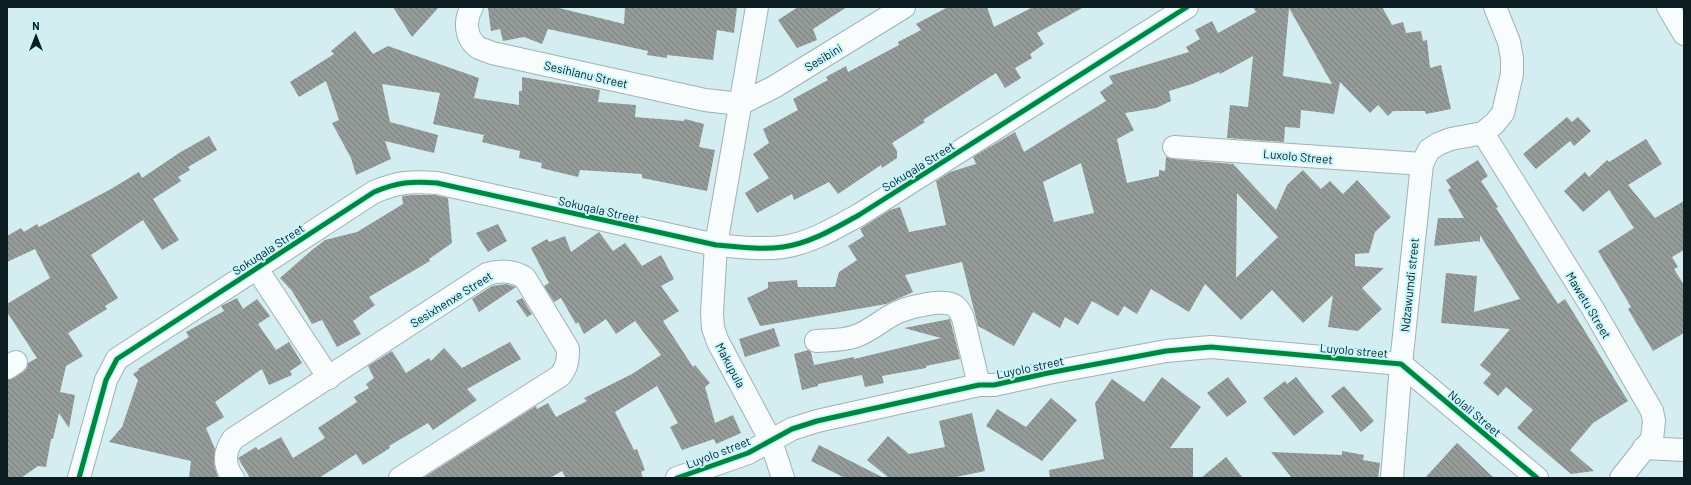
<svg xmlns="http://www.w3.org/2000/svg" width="1691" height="485" font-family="Barlow,sans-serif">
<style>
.building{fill:url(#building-back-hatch);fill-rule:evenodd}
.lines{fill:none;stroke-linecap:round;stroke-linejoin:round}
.minor-casing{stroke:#9fb2b5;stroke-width:24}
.major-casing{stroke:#9fb2b5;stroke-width:24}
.minor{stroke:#f9fcfd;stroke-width:22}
.major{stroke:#f9fcfd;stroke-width:22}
.cycleway-casing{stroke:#c7f6fd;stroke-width:8}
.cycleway{stroke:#00873e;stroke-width:5}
.labels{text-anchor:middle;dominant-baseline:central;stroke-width:4;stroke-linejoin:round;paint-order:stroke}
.street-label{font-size:12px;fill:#0b1d20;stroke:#c7f6fd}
</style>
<defs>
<pattern id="building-back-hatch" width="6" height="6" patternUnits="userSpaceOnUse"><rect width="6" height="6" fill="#959b98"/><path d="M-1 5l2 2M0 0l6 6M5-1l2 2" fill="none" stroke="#787e7c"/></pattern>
</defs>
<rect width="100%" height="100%" fill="#d4edf0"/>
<g class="building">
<polygon points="393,7 439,7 412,37"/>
<polygon points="497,7 555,7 624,24 625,7 737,7 734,33 717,30 713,60 667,55 667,58 647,55 648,51 548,29 542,44 524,37 503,41 500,29 491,31 488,8"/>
<polygon points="798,7 847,7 813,29 817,40 797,48 778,20"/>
<polygon points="948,7 987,7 994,27 1033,7 1084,7 1037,33 1044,44 1030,54 1032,58 1015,68 1021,78 1005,88 996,73 923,120 925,122 892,143 897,151 897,158 882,168 881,165 838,194 829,182 794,200 792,194 757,213 745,193 769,178 753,154 769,143 763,129 798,110 793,99 828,80 826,77 846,66 848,72 899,45 898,42 921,30 916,24"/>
<path d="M1253,7H1382L1392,25L1403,22L1406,33L1421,31L1423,41L1427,40L1430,68L1441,65L1451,109L1426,114L1425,111H1393L1388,116L1378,105L1370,113L1340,82L1334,114L1301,110L1300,128L1285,127L1284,142L1227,138L1230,105L1248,107L1253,56L1220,74L1219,72L1192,84L1169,91L1171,101L1156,108L1125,113L1134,130L1117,139L1127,183L1159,176V170L1165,171L1166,157L1173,159L1233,164L1276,210L1287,185L1303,170L1321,189L1330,181L1343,194L1357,180L1391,217L1375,232L1369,253L1355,254V266L1384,268L1362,288L1382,309L1358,331L1328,327L1333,295L1303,323L1272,290L1241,320L1205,284L1189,312L1151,289L1137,314L1124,306L1118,316L1092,301L1078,325L1065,317L1060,328L1033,312L1014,346L978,326L962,262L905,275L913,292L886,304L760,326L747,298L768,288V282L797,280L798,287H835L839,272L857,260L848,246L864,236L860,229L890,210L900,207L909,232L946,225L936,181L950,172L976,164L973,157L1015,132L1024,152L1106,101L1100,92L1113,83L1109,76L1189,52L1186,47L1200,39L1195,30L1212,21L1218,33L1256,12ZM1289,8L1332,84L1283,76ZM1081,163L1094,213L1054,222L1043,182ZM1237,193L1278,237L1236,278Z"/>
<polygon points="355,31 373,54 388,46 479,78 474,98 519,105 519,91 522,91 522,77 600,90 598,102 636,105 635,117 684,121 685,119 704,124 699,147 715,150 707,191 642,178 642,174 580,170 578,177 541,168 542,163 519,158 520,151 482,142 484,135 433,124 440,93 382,84 390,122 438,135 434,153 385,141 391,159 356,175 351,158 332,123 339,120 326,81 299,97 290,82 334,54 331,51"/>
<polygon points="1567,117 1572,122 1578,117 1591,131 1574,146 1570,141 1536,169 1523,154"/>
<polygon points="209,136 217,150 188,167 190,170 178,177 181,181 153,199 179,240 162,250 143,220 91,255 118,298 105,306 107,309 68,333 83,356 66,366 60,392 75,395 69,428 59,413 53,439 51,439 46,467 38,466 21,478 7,478 7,380 14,378 23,372 27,368 28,363 37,358 7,312 7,304 50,278 35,249 7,262 7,236 21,228 24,232 37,224 39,227 111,189 139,172 142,178 179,153"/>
<polygon points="1646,139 1662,164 1628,185 1655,218 1684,201 1684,250 1672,257 1678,267 1674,269 1684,285 1684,333 1653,351 1628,309 1631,307 1598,251 1634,228 1609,190 1583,212 1564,191 1585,172 1589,177 1607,160 1609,162"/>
<polygon points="1478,160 1488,176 1481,181 1498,207 1496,208 1558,304 1565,299 1628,401 1593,423 1570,450 1594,471 1571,474 1517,428 1533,410 1506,387 1498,396 1483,383 1491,374 1480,365 1510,329 1441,323 1446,273 1477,276 1474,312 1520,299 1480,235 1480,243 1479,241 1434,246 1438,218 1464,218 1448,190 1451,188 1446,180"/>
<polygon points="413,195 435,195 448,198 452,243 429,259 430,261 369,297 375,305 353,321 361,334 337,347 322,320 312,324 292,291 280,278 312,250 325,240 357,232 403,204 402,196"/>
<polygon points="498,224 507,241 488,252 476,233"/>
<polygon points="599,232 613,251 625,243 642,266 661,255 674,279 661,286 679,311 663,321 693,367 695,365 710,383 705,387 715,423 733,415 741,433 716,444 714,439 682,450 670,427 678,423 657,386 615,412 634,450 637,449 645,470 641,472 643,478 566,478 562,471 550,478 423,478 536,406 537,409 548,403 556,417 587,401 584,398 632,374 661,355 635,321 616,334 606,319 584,334 578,322 576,324 561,298 554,302 544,286 549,283 531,248 547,239 549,242 565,236 571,252"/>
<polygon points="506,284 516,287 479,312 472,299 492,286"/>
<polygon points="237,298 243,309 257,299 270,316 258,324 276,350 289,342 302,363 290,371 292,375 269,385 262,369 215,402 224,417 206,428 215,449 214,464 218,478 189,478 191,461 109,442 122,427 138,380 133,374 139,370 138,369 189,337 186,332 224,311 221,306"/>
<polygon points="522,298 532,314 527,317 516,301"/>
<polygon points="950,319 960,359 926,366 926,368 882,376 884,383 865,387 862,375 818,384 818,386 802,390 794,354 808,350 811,352 814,365 854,357 854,359 941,338 904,328"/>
<polygon points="774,328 780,346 745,357 739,339"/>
<polygon points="510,342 521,359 467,389 477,400 433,430 428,423 389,446 390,448 363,465 356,454 319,478 250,478 238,458 256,447 258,450 281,437 293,458 325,438 318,428 357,402 354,397 369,388 366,384 374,378 368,366 392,351 406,373 429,358 431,361 444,348 462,368"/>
<polygon points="1162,377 1201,407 1170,448 1193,448 1193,478 1050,478 1049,470 1104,459 1095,403 1112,379 1144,402"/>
<polygon points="1228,377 1247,402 1227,417 1207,393"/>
<polygon points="1296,377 1324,412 1294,436 1263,398 1285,381 1287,384"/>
<polygon points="1344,386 1374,421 1361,432 1331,396"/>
<polygon points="1051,398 1077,420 1042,461 986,426 997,409 1026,427"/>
<polygon points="972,413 985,471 951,478 889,478 867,460 888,436 909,454 945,447 939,421"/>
<polygon points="1457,443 1494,478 1425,478"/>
<polygon points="819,445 884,478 845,478 811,461"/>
<polygon points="1342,451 1364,455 1363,460 1380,463 1378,478 1292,478 1271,452 1342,455"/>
<polygon points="1226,457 1243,478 1201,478"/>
</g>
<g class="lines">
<g class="minor-casing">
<g id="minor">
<path d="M472,7C464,20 465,39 479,48C483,50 488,51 492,53L705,100L740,104L774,87L904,7"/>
<polyline points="757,7 716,245 712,313 713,328 718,342 771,441 783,478"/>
<polyline points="1483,133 1593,309 1652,411 1654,421 1652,439 1621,478"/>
<polyline points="1174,147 1422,164"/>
<polyline points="257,269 329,378"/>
<path d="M816,341C829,340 843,341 856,336C871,331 884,318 898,312C910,307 944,298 955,306C959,309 961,313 963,318L979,385"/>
<polyline points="7,368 16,362"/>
<polyline points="1644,448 1684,450"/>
<path d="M79,478L106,380L117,359L374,192C398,182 411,181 437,183L716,245C738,247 761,250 783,247C811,243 835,228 859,215L1187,7"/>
<path d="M233,478C223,464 224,452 233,439L487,274C501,270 513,270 525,278L568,349C568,361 567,367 560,376L400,478"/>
<polyline points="677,478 748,453 792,429 817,421 979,385 994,385 1048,373 1166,351 1211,347 1401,364 1537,478"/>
<polyline points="1392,478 1401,364 1422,164 1429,150 1438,144 1451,139 1483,133 1495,123 1503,113 1512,74 1512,58 1509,42 1495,7"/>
</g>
</g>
<g class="major-casing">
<polyline id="major" points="1668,7 1684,34"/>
</g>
<use href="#minor" class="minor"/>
<use href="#major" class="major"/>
<g class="cycleway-casing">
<g id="cycleway">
<path d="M79,478L106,380L117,359L374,192C398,182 411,181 437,183L716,245C738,247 761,250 783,247C811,243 835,228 859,215L1187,7"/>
<polyline points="677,478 748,453 792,429 817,421 979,385 994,385 1048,373 1166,351 1211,347 1401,364 1537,478"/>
</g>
</g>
<use href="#cycleway" class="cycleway"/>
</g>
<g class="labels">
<g class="street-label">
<text transform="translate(823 57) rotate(-31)">Sesibini</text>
<text transform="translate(586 74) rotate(13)">Sesihlanu Street</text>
<text transform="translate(1298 156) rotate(5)">Luxolo Street</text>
<text transform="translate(918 166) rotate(-32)">Sokuqala Street</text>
<text transform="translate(599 209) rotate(13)">Sokuqala Street</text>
<text transform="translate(268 249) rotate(-33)">Sokuqala Street</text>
<text transform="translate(1409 285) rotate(-84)">Ndzawumdi street</text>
<text transform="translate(451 299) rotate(-32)">Sesixhenxe Street</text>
<text transform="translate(1589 305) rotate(59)">Mawetu Street</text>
<text transform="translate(1354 350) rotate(5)">Luyolo street</text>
<text transform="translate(731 365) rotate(62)">Makupula</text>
<text transform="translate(1030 367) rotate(-12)">Luyolo street</text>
<text transform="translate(1475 413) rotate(40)">Nolali Street</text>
<text transform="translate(718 452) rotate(-21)">Luyolo street</text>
</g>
</g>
<rect width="1691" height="485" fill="none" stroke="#0b1d20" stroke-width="16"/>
<g transform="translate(36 36)" stroke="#c7f6fd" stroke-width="3" paint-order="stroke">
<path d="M0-3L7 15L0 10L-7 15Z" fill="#0b1d20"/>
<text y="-6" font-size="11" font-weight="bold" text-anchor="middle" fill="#0b1d20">N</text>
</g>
</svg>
